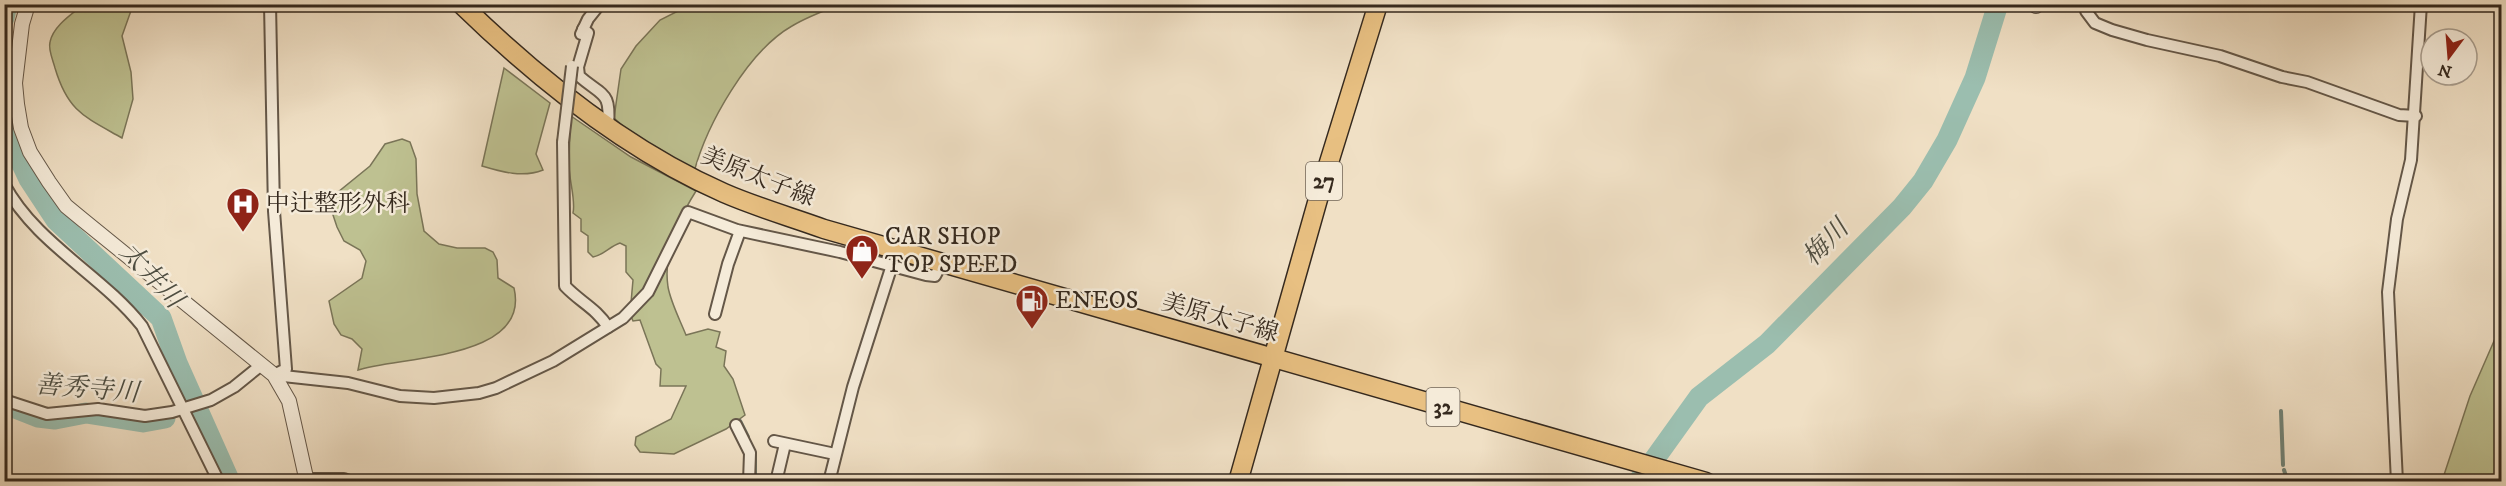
<svg xmlns="http://www.w3.org/2000/svg" width="2506" height="486" font-family="'IM FELL DW Pica','Noto Serif JP',serif">
<style>
.green{fill:#bec191;stroke:#7a7558;stroke-width:1.5}
.lines{fill:none;stroke-linecap:round;stroke-linejoin:round}
.stream{stroke:#728275;stroke-width:4}
.river{stroke:#9bbeaf;stroke-width:21}
.minor-casing{stroke:#645748;stroke-width:14}
.tertiary-casing{stroke:#645748;stroke-width:16}
.primary-casing{stroke:#35291e;stroke-width:21}
.minor{stroke:#f5ebd9;stroke-width:10}
.tertiary{stroke:#f5ebd9;stroke-width:14}
.primary{stroke:#e8c082;stroke-width:18}
.minor-bridge-casing{stroke:#645748;stroke-width:14;stroke-linecap:butt}
.minor-bridge{stroke:#f5ebd9;stroke-width:10}
.labels{text-anchor:middle;dominant-baseline:central;stroke-width:5;stroke-linejoin:round;paint-order:stroke}
.shield{fill:#f5ebd9;stroke:#6f6356;stroke-width:1.5}
.shield-label{font-size:22px;font-weight:bold;fill:#35291e}
.street-label{font-size:24px;fill:#35291e;stroke:#f5ebd9}
.poi-label{font-size:24px;fill:#35291e;stroke:#f5ebd9;text-anchor:start}
.water-label{font-size:26px;font-style:italic;fill:#4e4e42;stroke:#f5ebd9}
</style>
<rect width="100%" height="100%" fill="#f0e0c5"/>
<filter id="stains"><feTurbulence type="fractalNoise" baseFrequency=".00333" numOctaves="4"/><feColorMatrix values="0 0 0 0 .2 0 0 0 0 .09 0 0 0 0 .02 0 0 0 .5 -.17"/></filter>
<radialGradient id="worn" r=".72"><stop offset=".6" stop-color="#630" stop-opacity="0"/><stop offset="1" stop-color="#630" stop-opacity=".3"/></radialGradient>
<g class="green">
<path d="M83,5H133L122,36L131,72L133,99L122,138C85,117 68,112 55,68C53,60 48,50 50,42C53,26 72,14 83,5Z"/>
<path d="M712,5H839C823,11 807,17 792,26C748,51 707,124 694,172L641,142L614,118L621,69L636,46L660,20L678,11Z"/>
<path d="M504,68L550,103L536,154L543,170C523,178 502,172 482,166Z"/>
<path d="M571,116L631,157L696,191C679,218 663,254 668,287C671,303 680,320 686,335L708,329L720,332L716,347L726,351L724,366L733,379L745,415L726,429L674,454L640,452L635,445L636,437L671,419L686,386H660L661,369L656,364L640,320L633,321L630,314L633,280L626,272V246L620,243C610,246 604,255 593,257L588,252V236L581,231V219L573,213C576,201 569,180 569,165C569,149 570,133 571,116Z"/>
<path d="M402,139L410,142L416,159L417,194L424,231L439,244L457,248H485L493,252L497,260L498,278L514,288C531,360 401,356 358,370L362,349L352,339L341,335L334,324L329,301L362,278L366,261L360,250L344,241L337,227L330,206L332,197L370,166L385,144Z"/>
<polygon points="2501,325 2501,481 2442,481 2470,396"/>
</g>
<g class="lines">
<g class="stream">
<polyline points="2281,411 2283,465"/>
<polyline points="740,421 748,437"/>
<polyline points="755,453 755,482"/>
<polyline points="2284,470 2288,482"/>
</g>
<g class="river">
<polyline points="4,18 7,4"/>
<polyline points="4,126 29,179 56,220 161,318 177,363 230,482"/>
<polyline points="5,404 38,417 55,419 86,413 143,422 165,418"/>
<polyline points="1638,482 1699,397 1767,344 1902,207 1923,181 1947,140 1975,78 1998,4"/>
</g>
<g class="minor-casing">
<g id="minor">
<polyline points="270,4 274,211 286,369 274,375"/>
<polyline points="2086,4 2086,11 2095,23 2112,30 2147,40 2220,56 2282,77 2307,82 2399,115 2416,116"/>
<path d="M583,29L588,33L578,67L579,76C603,97 611,91 608,126"/>
<polyline points="581,34 588,19 600,4"/>
<path d="M563,142L565,286C580,302 596,308 608,327"/>
<path d="M4,184C36,244 102,275 142,326L219,482"/>
<polyline points="715,314 728,264 740,231"/>
<polyline points="274,375 348,383 400,396 434,398 479,393 496,388 553,361 623,318 648,292 688,212 737,230 840,252 926,275 935,276 942,263"/>
<polyline points="4,400 47,414 98,409 145,416 172,412 211,400 234,387 260,366"/>
<polyline points="736,425 750,453 749,482"/>
<polyline points="774,441 835,454"/>
<polyline points="307,479 344,479 352,482"/>
<polyline points="776,482 785,444"/>
<polyline points="829,482 853,387 892,265"/>
<polyline points="2397,482 2388,292 2397,219 2411,160 2421,4"/>
</g>
</g>
<g class="tertiary-casing">
<g id="tertiary">
<polyline points="28,4 22,24 15,83 17,104 21,128 30,152 49,182 66,206 83,220 274,375 289,401 307,482"/>
<polyline points="2036,4 2036,6"/>
<polyline points="4,479 10,482"/>
</g>
</g>
<g class="primary-casing">
<g id="primary">
<path d="M461,4C538,79 626,150 724,193C756,207 791,217 824,229L1706,482"/>
<polyline points="1238,482 1322,185 1378,4"/>
</g>
</g>
<use href="#minor" class="minor"/>
<use href="#tertiary" class="tertiary"/>
<use href="#primary" class="primary"/>
<g class="minor-bridge-casing">
<polyline id="minor-bridge" points="563,142 572,66"/>
</g>
<use href="#minor-bridge" class="minor-bridge"/>
</g>
<defs>
<g id="hospital-pin" transform="scale(1.725)"><path d="M0 17L-7.5 6A9.5 9.5 0 1 1 7.5 6Z" fill="#8f2418" stroke="#f5ebd9"/><path d="M-5-5h3v3.5h4V-5h3V5h-3V1.5h-4V5h-3Z" fill="#fff"/></g>
<g id="shop-pin" transform="scale(1.725)"><path d="M0 17L-7.5 6A9.5 9.5 0 1 1 7.5 6Z" fill="#8f2418" stroke="#f5ebd9"/><path d="M-5-2.5h2.3a2.7 3.5 0 0 1 5.4 0H5L5.5 6h-11ZM-1.5-2.5h3a1.5 2.3 0 0 0-3 0Z" fill="#fff"/></g>
<g id="fuel-pin" transform="scale(1.725)"><path d="M0 17L-7.5 6A9.5 9.5 0 1 1 7.5 6Z" fill="#8f2418" stroke="#f5ebd9"/><path d="M-5.5-6h7V0h2V4h1.3V-2.5L3-4.5l.8-.8L6-3V5H2.5V1h-1V6h-7ZM-4.2-4.7v3.2H.2V-4.7Z" fill="#fff"/></g>
</defs>
<g fill-rule="evenodd">
<use href="#hospital-pin" x="243" y="204"/>
<use href="#shop-pin" x="862" y="251"/>
<use href="#fuel-pin" x="1032" y="301"/>
</g>
<g class="labels">
<g class="shield">
<rect x="1306" y="162" width="36" height="38" rx="4.5"/>
<rect x="1426.5" y="388" width="33" height="38" rx="4.5"/>
</g>
<g class="shield-label">
<text x="1324" y="181">27</text>
<text x="1443" y="407">32</text>
</g>
<g class="street-label">
<text transform="translate(758 177) rotate(22)">美原太子線</text>
<text transform="translate(1220 318) rotate(16)">美原太子線</text>
</g>
<g class="poi-label">
<text x="266" y="204">中辻整形外科</text>
<text x="885" y="237">CAR SHOP<tspan x="885" dy="28">TOP SPEED</tspan></text>
<text x="1055" y="301">ENEOS</text>
</g>
<g class="water-label">
<text transform="translate(1826 243) rotate(-46)">梅川</text>
<text transform="translate(151 276) rotate(47)">太井川</text>
<text transform="translate(87 389) rotate(5)">善秀寺川</text>
</g>
</g>
<rect width="2506" height="486" fill="none" stroke="#f0e0c5" stroke-width="24"/>
<rect x="6" y="6" width="2494" height="474" fill="none" stroke="#35291e" stroke-width="3"/>
<rect x="12" y="12" width="2482" height="462" fill="none" stroke="#35291e" stroke-width="1.5"/>
<g transform="translate(2449 57) rotate(196)"><circle r="28" fill="#f5ebd9" stroke="#a89d8e" stroke-width="1.5"/>
<path d="M0-4.5L10 22L0 15L-10 22Z" fill="#8f2418"/>
<text y="-9" font-size="16" font-weight="bold" text-anchor="middle" fill="#35291e">N</text>
</g>
<rect width="100%" height="100%" filter="url(#stains)"/>
<rect width="100%" height="100%" fill="url(#worn)"/>
</svg>
